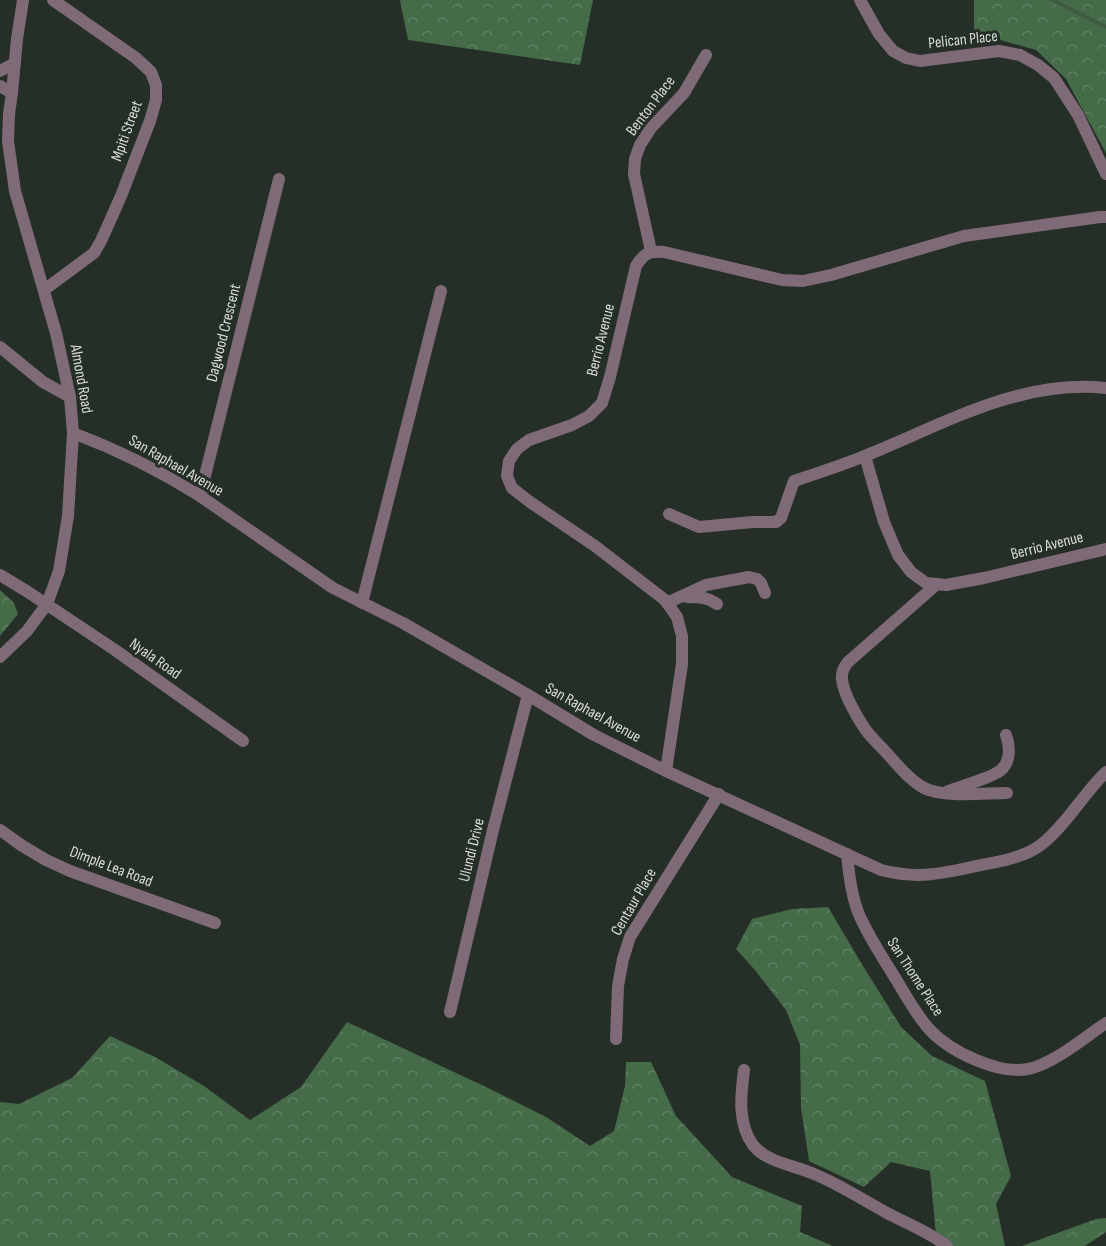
<svg xmlns="http://www.w3.org/2000/svg" width="1106" height="1246" font-family="'Sofia Sans Condensed',sans-serif">
<style>
.forest{fill:url(#forest-crowns)}
.lines{fill:none;stroke-linecap:round;stroke-linejoin:round}
.stream{stroke:#405b43;stroke-width:4}
.minor{stroke:#7f6b78;stroke-width:12}
.labels{text-anchor:middle;dominant-baseline:central;stroke-width:6;stroke-linejoin:round;paint-order:stroke}
.street-label{font-size:16px;fill:#d7ddd7;stroke:#262f27}
</style>
<defs>
<pattern id="forest-crowns" width="20" height="18" patternUnits="userSpaceOnUse" patternTransform="scale(1.5)"><rect width="20" height="18" fill="#456b48"/><path d="M2 6a3 3 0 1 1 6 0M12 15a3 3 0 1 1 6 0" fill="none" stroke="#5f8062"/></pattern>
</defs>
<rect width="100%" height="100%" fill="#262f27"/>
<g class="forest">
<polygon points="400,0 593,0 580,65 408,40"/>
<polygon points="974,0 1106,0 1106,153 1066,79 1036,50 990,37 974,37"/>
<polygon points="0,590 14,603 18,614 0,636"/>
<polygon points="828,907 860,961 901,1027 932,1056 985,1081 1011,1176 996,1204 1005,1246 937,1246 930,1171 891,1162 864,1187 809,1161 801,1108 800,1045 786,1010 754,969 736,949 752,919 792,909"/>
<polygon points="347,1022 484,1086 546,1117 590,1146 614,1131 625,1086 626,1062 651,1062 676,1116 732,1177 802,1206 800,1232 833,1246 0,1246 0,1102 19,1104 72,1078 110,1036 155,1057 204,1086 250,1120 301,1087"/>
<polygon points="1106,1218 1106,1232 1085,1246 1022,1246 1096,1219"/>
</g>
<g class="lines">
<polyline class="stream" points="1052,0 1106,27"/>
<g class="minor">
<polyline points="860,0 879,34 893,51 906,58 920,61 999,51 1020,55 1038,65 1054,78 1078,115 1106,174"/>
<polyline points="0,71 15,63"/>
<polyline points="0,86 12,93 9,114 8,141 15,191 56,333 70,397 73,433 68,516 59,571 47,604 27,631 0,657"/>
<polyline points="12,93 17,39 23,0"/>
<polyline points="651,251 634,174 635,159 640,145 651,128 684,93 706,55"/>
<polyline points="44,290 94,253 101,241 121,196 150,121 156,100 156,85 151,72 136,58 53,0"/>
<polyline points="0,347 43,382 70,397"/>
<path d="M73,433C118,450 160,471 200,496L333,588L403,623L528,695L594,735L666,771L881,870C893,873 905,875 918,875C936,875 954,871 972,867C995,862 1023,859 1042,844C1067,824 1083,794 1106,772"/>
<polyline points="865,456 884,522 898,555 911,572 926,583 946,585 984,578 1106,549"/>
<polyline points="200,496 279,179"/>
<path d="M669,514L699,527L753,522H776L781,518L794,481C818,473 843,465 867,455C944,424 1020,379 1106,388"/>
<polyline points="0,575 28,592 115,650 243,741"/>
<path d="M937,584L848,662C844,667 841,672 842,679C843,693 857,717 865,729C870,736 877,743 884,750C896,763 908,779 924,788C945,798 984,793 1007,793"/>
<path d="M687,597C699,597 707,597 717,604"/>
<polyline points="362,603 441,291"/>
<polyline points="667,603 706,585 749,577 757,579 761,583 765,593"/>
<path d="M666,771L682,664V636L677,617L665,600L595,546L530,502L512,488L507,476L509,461L517,449L529,440L572,425L589,416L602,403L610,377L636,266C644,253 649,251 664,252L782,280L803,281L831,275L964,236L1100,217H1106"/>
<path d="M948,791C961,786 992,778 1001,770C1011,761 1010,746 1006,735"/>
<polyline points="0,830 21,845 46,860 70,871 215,923"/>
<path d="M847,854C849,874 851,893 858,912C867,934 881,955 894,976C905,994 915,1013 929,1029C949,1051 998,1075 1028,1069C1052,1065 1085,1037 1106,1023"/>
<polyline points="450,1012 493,830 528,695"/>
<polyline points="616,1039 618,986 623,959 630,937 719,794"/>
<path d="M744,1070C741,1094 737,1123 753,1145C767,1163 795,1165 814,1174C839,1184 863,1200 887,1213C906,1223 929,1232 947,1246"/>
</g>
</g>
<g class="labels">
<g class="street-label">
<text transform="translate(963 40) rotate(-6)">Pelican Place</text>
<text transform="translate(651 106) rotate(-53)">Benton Place</text>
<text transform="translate(127 131) rotate(-70)">Mpiti Street</text>
<text transform="translate(224 333) rotate(-76)">Dagwood Crescent</text>
<text transform="translate(601 340) rotate(-76)">Berrio Avenue</text>
<text transform="translate(81 379) rotate(80)">Almond Road</text>
<text transform="translate(176 466) rotate(30)">San Raphael Avenue</text>
<text transform="translate(1047 546) rotate(-14)">Berrio Avenue</text>
<text transform="translate(155 659) rotate(35)">Nyala Road</text>
<text transform="translate(593 713) rotate(29)">San Raphael Avenue</text>
<text transform="translate(472 850) rotate(-76)">Ulundi Drive</text>
<text transform="translate(111 867) rotate(21)">Dimple Lea Road</text>
<text transform="translate(634 902) rotate(-60)">Centaur Place</text>
<text transform="translate(915 977) rotate(57)">San Thome Place</text>
</g>
</g>
</svg>
